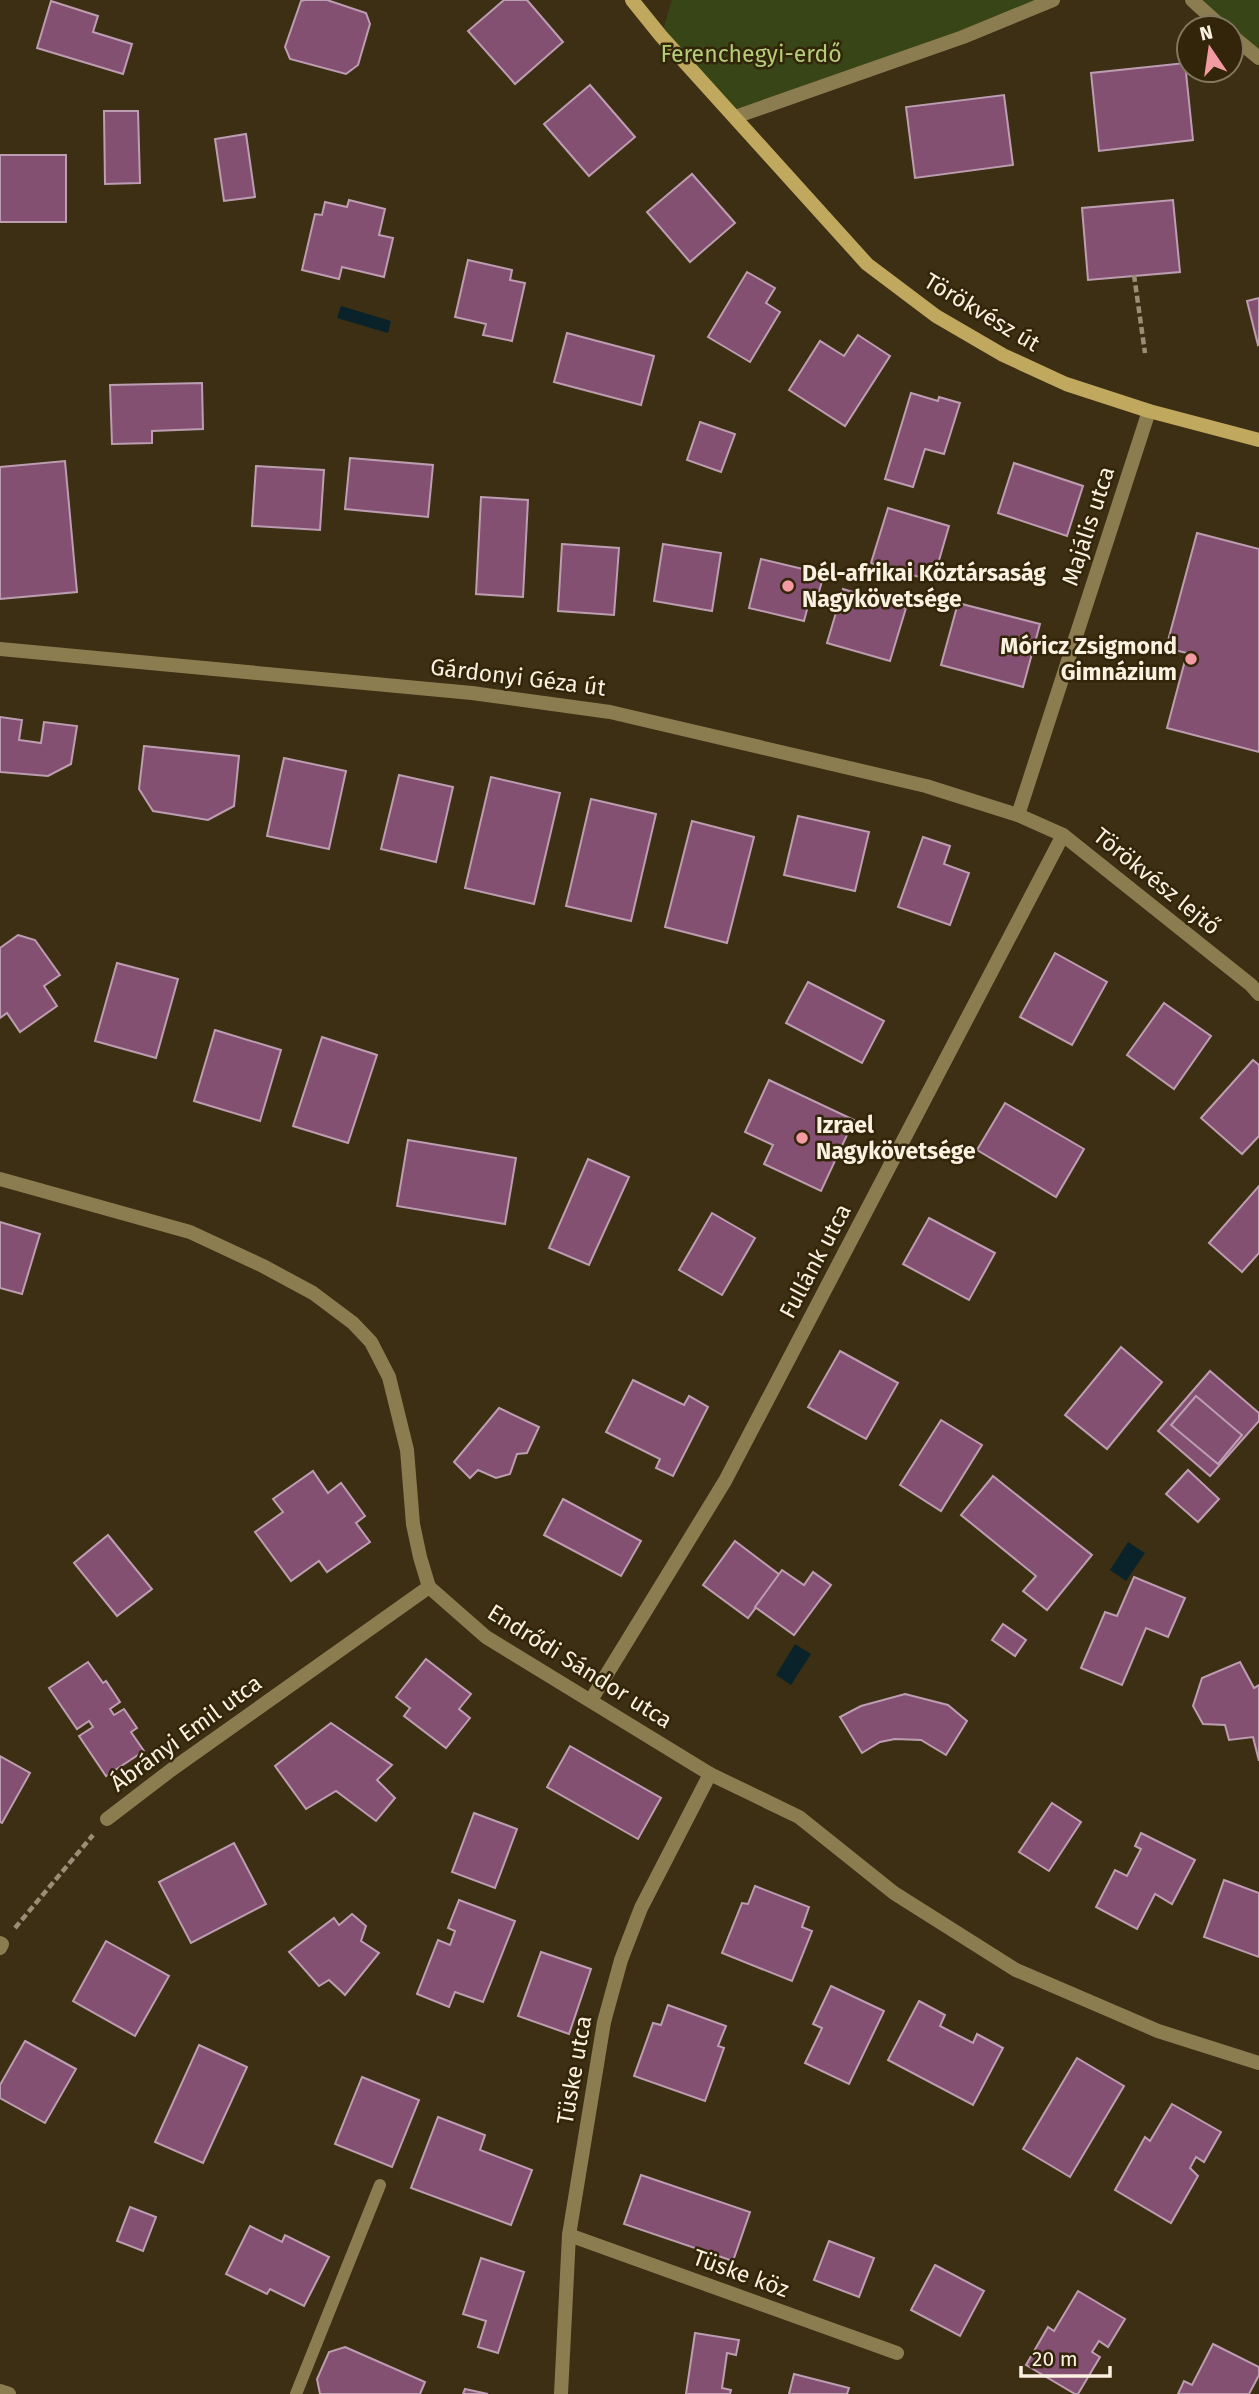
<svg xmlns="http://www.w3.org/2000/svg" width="1259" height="2394" font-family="'Fira Sans',sans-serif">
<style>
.green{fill:#384516}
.water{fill:#0a232a}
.building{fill:#835071;stroke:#bd9db1;stroke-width:2}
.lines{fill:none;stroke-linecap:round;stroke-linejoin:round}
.path{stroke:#9a8e78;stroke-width:4.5;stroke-dasharray:7 3.5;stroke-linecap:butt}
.lane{stroke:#8c7d51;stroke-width:12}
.street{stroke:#8c7d51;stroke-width:14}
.secondary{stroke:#c0a85f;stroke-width:14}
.poi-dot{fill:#f49aa3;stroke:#322509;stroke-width:2.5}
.labels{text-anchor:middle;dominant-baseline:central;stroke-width:5;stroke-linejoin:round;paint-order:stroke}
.park-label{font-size:23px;fill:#b3cd79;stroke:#322509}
.street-label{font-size:23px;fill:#faf1e1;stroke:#322509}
.poi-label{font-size:23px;font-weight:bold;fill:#faf1e1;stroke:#322509;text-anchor:start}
</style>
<rect width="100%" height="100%" fill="#3d2f13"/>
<g class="green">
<polygon points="672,0 1053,0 735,117 661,36"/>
<polygon points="1192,0 1259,0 1259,58 1231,35 1231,28 1223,28"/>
</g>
<g class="water">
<polygon points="341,306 391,321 388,333 337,318"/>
<polygon points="1128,1542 1145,1553 1126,1581 1110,1570"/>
<polygon points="795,1644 811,1654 791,1685 776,1675"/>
</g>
<g class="building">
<polygon points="305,0 327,0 366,13 370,24 358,65 346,74 290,59 285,47 301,1"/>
<polygon points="504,0 527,0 563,42 515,84 468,31"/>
<polygon points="51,1 98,16 93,32 132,44 123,74 37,48"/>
<polygon points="1185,63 1193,140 1099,151 1091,73"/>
<polygon points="590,85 635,137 589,176 544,124"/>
<polygon points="1004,95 1013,165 915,178 906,107"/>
<polygon points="104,111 138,111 140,183 105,184"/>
<polygon points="246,134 255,197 224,201 215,139"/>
<rect x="0" y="155" width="66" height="67"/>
<polygon points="692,174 735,223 690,262 647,212"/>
<polygon points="349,200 385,209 379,235 393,238 384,277 342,267 339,279 302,270 315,214 322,215 325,202 347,207"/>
<polygon points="1173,200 1180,272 1088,280 1082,208"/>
<polygon points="468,260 512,270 510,280 525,283 512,341 483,335 486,324 455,317"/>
<polygon points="747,272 775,288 766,303 780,312 750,362 708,337"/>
<polygon points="1259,298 1259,344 1258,345 1247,301"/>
<polygon points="567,333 654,356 641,405 554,382"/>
<polygon points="858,335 890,356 845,426 789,390 820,341 844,356"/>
<polygon points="202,383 203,429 152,431 152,443 112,444 110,385"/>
<polygon points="911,393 938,401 939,397 960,403 944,454 925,449 913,487 885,479"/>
<polygon points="700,422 735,434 721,472 687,460"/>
<polygon points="350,458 433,465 428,517 345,509"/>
<polygon points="65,461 77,592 0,599 0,467"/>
<polygon points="1014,463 1083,486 1067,536 998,513"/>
<polygon points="256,466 324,470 320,530 252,526"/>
<polygon points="481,497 528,500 523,597 476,594"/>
<polygon points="888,508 949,526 933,581 871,563"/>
<polygon points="1197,533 1259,549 1259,752 1167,728 1187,653 1166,648"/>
<polygon points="562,544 619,548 614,615 558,611"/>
<polygon points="663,544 721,553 712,611 654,601"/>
<polygon points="761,559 824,574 817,599 810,598 804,621 749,608"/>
<polygon points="843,589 906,608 890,661 827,643"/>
<polygon points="958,603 1040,624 1023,687 941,665"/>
<polygon points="0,717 22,720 19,740 41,743 44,722 77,726 71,764 48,776 0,772"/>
<polygon points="144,746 239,756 234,806 208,820 153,811 139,789"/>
<polygon points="284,758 346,771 329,849 267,836"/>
<polygon points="399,775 453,787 436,862 381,849"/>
<polygon points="491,777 560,793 534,904 465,888"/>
<polygon points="591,799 656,814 631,921 566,906"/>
<polygon points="798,816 869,832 855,891 784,875"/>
<polygon points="692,821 754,837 727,943 665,927"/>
<polygon points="923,837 950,846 944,864 969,873 950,925 898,907"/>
<polygon points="18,935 35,940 60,975 44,986 57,1006 20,1032 7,1013 0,1018 0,948"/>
<polygon points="1055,953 1107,982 1072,1045 1020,1017"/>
<polygon points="117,963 178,979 156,1058 95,1041"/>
<polygon points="808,982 884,1021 862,1063 786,1023"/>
<polygon points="1164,1003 1211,1036 1174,1089 1127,1055"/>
<polygon points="215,1030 281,1050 260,1121 194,1101"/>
<polygon points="322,1037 377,1055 348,1143 293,1126"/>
<polygon points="1253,1060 1259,1065 1259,1136 1242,1154 1201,1118"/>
<polygon points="769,1080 854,1120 821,1191 764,1164 773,1145 745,1132"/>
<polygon points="1005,1103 1084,1149 1056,1197 977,1150"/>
<polygon points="408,1140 516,1158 505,1224 397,1206"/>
<polygon points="588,1159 629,1177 589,1265 549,1248"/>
<polygon points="1259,1186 1259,1253 1242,1272 1209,1243"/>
<polygon points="712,1213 755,1238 722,1295 679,1270"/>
<polygon points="929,1218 995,1253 969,1300 903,1264"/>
<polygon points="0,1222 40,1234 22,1294 0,1288"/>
<polygon points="1121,1347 1162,1382 1107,1449 1065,1415"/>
<polygon points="840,1351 898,1383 866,1439 808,1407"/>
<polygon points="1210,1371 1259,1413 1259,1421 1210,1476 1158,1431"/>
<polygon points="633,1380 684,1405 689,1396 708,1407 673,1476 656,1468 660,1459 606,1432"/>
<polygon points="1196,1396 1242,1435 1218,1464 1171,1425"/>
<polygon points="499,1408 539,1427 527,1453 517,1454 510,1474 496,1478 478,1470 470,1478 454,1462"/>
<polygon points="941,1420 982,1445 941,1511 900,1485"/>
<polygon points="1188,1470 1219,1499 1198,1522 1166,1494"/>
<polygon points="313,1471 328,1493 341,1483 365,1516 356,1523 370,1542 327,1572 319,1561 291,1581 255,1532 283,1512 273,1499"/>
<polygon points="993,1476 1092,1555 1047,1610 1023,1591 1036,1576 961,1515"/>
<polygon points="563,1499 641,1541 621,1576 544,1535"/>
<polygon points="108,1535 152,1589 117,1616 74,1563"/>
<polygon points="735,1541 780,1575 748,1618 703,1585"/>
<polygon points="782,1570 804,1585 813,1572 831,1585 794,1635 755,1607"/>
<polygon points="1134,1577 1185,1598 1168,1637 1146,1628 1122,1685 1081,1668 1105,1612 1117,1616"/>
<polygon points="1003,1624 1026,1640 1015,1656 992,1640"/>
<polygon points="426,1659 471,1694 459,1709 470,1718 446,1748 404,1716 410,1708 396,1697"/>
<polygon points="88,1662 103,1683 106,1681 120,1702 110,1709 114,1715 124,1709 137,1728 131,1732 144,1751 106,1776 79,1736 93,1727 89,1721 77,1729 49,1688"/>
<polygon points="1240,1662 1254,1688 1259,1685 1259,1761 1253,1737 1229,1740 1225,1725 1203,1724 1193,1706 1202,1678"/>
<polygon points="905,1694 948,1705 967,1721 946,1755 921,1740 895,1739 880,1742 862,1753 840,1717 861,1706"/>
<polygon points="331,1723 392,1765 377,1780 395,1798 376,1821 336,1791 306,1809 275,1766"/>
<polygon points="570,1746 661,1798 638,1839 547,1787"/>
<polygon points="0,1756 30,1773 2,1823 0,1822"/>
<polygon points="1052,1803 1081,1822 1049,1871 1019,1852"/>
<polygon points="474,1813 517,1829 495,1888 452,1872"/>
<polygon points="1141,1833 1195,1860 1172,1904 1155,1894 1137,1929 1096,1907 1115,1870 1127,1876 1141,1849 1135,1846"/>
<polygon points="234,1843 266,1904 191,1943 159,1882"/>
<polygon points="1224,1880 1259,1893 1259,1957 1204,1937"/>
<polygon points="755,1886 809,1907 802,1927 812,1931 792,1981 722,1953 742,1903 748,1904"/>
<polygon points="459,1900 515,1921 483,2002 455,1992 449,2007 417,1994 438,1940 450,1945 455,1931 448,1928"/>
<polygon points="352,1914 366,1926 361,1941 379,1953 345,1995 329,1980 319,1986 289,1952 334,1918 339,1925"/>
<polygon points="106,1941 169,1976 135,2036 73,2001"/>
<polygon points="541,1952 591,1969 569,2034 518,2016"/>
<polygon points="831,1986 884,2011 849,2084 805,2063 822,2028 813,2024"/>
<polygon points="919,2001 945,2015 940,2026 973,2043 977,2034 1003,2048 973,2105 888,2060"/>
<polygon points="668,2005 726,2026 718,2046 724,2048 705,2101 634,2076 653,2023 661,2025"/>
<polygon points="25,2041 76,2069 45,2123 0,2098 0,2085"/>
<polygon points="199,2045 247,2067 203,2163 155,2142"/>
<polygon points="1077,2058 1124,2086 1070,2177 1023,2149"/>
<polygon points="362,2077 419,2100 392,2167 335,2144"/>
<polygon points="1172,2104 1221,2132 1204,2162 1196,2157 1190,2168 1198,2176 1171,2223 1115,2190 1145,2137 1150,2141"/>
<polygon points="438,2117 485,2135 480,2150 532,2170 511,2225 411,2188"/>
<polygon points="641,2175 750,2212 733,2261 624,2224"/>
<polygon points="130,2207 156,2217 143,2251 117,2241"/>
<polygon points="250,2226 282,2242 285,2235 329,2257 304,2306 270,2289 267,2294 226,2274"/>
<polygon points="829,2241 874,2258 859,2297 814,2280"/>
<polygon points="481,2258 524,2272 498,2353 478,2347 486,2321 463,2314"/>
<polygon points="935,2265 984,2291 960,2336 911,2310"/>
<polygon points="1078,2291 1125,2319 1108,2347 1099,2341 1092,2352 1100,2357 1078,2394 1075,2394 1026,2365 1048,2327 1054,2331"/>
<polygon points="695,2333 739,2340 736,2355 727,2353 722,2388 731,2390 730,2394 686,2394"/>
<polygon points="1213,2344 1259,2367 1259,2375 1249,2394 1178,2394 1184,2381 1192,2385"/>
<polygon points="345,2347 425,2382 420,2394 320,2394 317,2379 329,2352"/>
<polygon points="794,2374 849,2388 847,2394 789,2394"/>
<polygon points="465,2389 488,2394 463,2394"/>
</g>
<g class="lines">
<g class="path">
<polyline points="1134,275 1145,353"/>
<polyline points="15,1928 93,1835"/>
</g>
<polyline class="lane" points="296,2394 380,2185"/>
<g class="street">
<polyline points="1192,0 1223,28"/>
<polyline points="1231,35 1259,58"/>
<polyline points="735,117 963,37 1053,0"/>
<polyline points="0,649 472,693 610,712 926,786 1018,815 1063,835 1251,985 1259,994"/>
<polyline points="1018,815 1149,411"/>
<polyline points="0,1179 190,1232 263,1266 313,1293 353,1323 371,1342 389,1377 407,1450 413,1524 420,1557 429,1587 486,1637 710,1774 799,1817 894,1893 1016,1970 1158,2031 1259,2063"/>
<polyline points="591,1700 725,1481 1063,835"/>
<polyline points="107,1819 171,1770 429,1587"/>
<polyline points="0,1943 2,1944 0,1948"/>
<polyline points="569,2235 897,2353"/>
<polyline points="0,2391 9,2394"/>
<polyline points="561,2394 569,2235 604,2022 621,1960 641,1908 710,1774"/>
</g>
<polyline class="secondary" points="632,0 661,36 867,264 936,316 1003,355 1066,384 1149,411 1259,440"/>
</g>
<g class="poi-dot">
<circle cx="788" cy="586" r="7"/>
<circle cx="1191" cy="659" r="7"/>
<circle cx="802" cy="1138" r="7"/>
</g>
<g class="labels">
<g class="park-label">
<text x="751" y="54">Ferenchegyi-erdő</text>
</g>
<g class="street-label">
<text transform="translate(982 312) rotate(31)">Törökvész út</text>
<text transform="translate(1088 526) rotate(-72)">Majális utca</text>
<text transform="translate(518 677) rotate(7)">Gárdonyi Géza út</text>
<text transform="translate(1157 881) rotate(39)">Törökvész lejtő</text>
<text transform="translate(815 1261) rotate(-62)">Fullánk utca</text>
<text transform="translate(580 1666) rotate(32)">Endrődi Sándor utca</text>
<text transform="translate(186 1733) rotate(-36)">Ábrányi Emil utca</text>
<text transform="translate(574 2070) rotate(-80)">Tüske utca</text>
<text transform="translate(741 2273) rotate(20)">Tüske köz</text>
</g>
<g class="poi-label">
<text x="802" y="573">Dél-afrikai Köztársaság<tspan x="802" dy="26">Nagykövetsége</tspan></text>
<text x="1177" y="646" text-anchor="end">Móricz Zsigmond<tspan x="1177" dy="26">Gimnázium</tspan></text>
<text x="816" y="1125">Izrael<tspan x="816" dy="26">Nagykövetsége</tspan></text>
</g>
</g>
<g transform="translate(1210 49) rotate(347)"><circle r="33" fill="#322509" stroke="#82775f" stroke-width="2"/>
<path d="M0-5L12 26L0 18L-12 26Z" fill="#f49aa3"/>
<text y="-10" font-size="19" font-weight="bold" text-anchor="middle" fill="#faf1e1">N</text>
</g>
<path d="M1021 2366v10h89v-10" fill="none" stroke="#faf1e1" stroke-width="3.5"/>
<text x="1032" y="2366" font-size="21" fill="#faf1e1" stroke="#322509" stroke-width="5" paint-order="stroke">20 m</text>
</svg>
